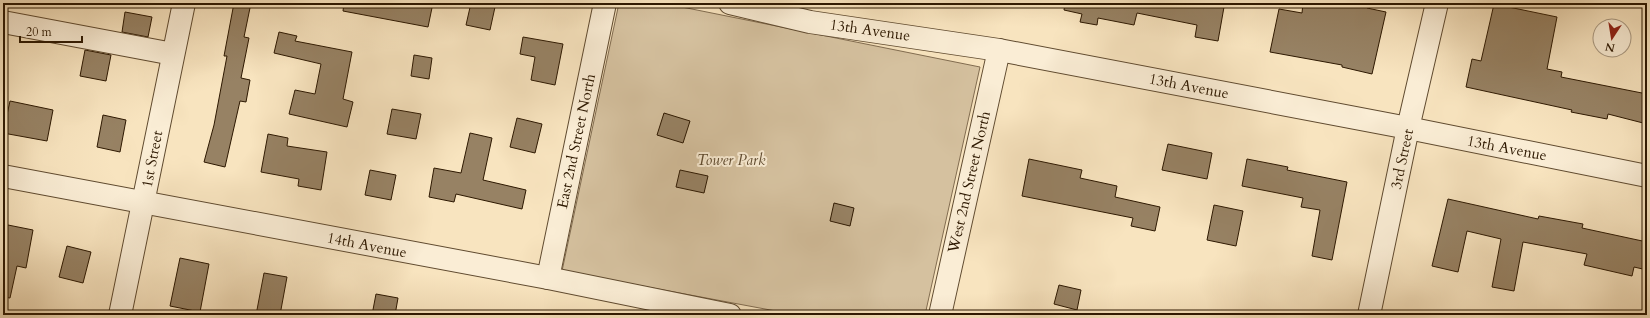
<svg xmlns="http://www.w3.org/2000/svg" width="1650" height="318" font-family="Cardo,serif">
<style>
.green{fill:#d5c19f;stroke:#816c50}
.building{fill:#978264;stroke:#2d1801}
.lines{fill:none;stroke-linecap:round;stroke-linejoin:round}
.minor-casing{stroke:#604b30;stroke-width:24}
.minor{stroke:#faedd5;stroke-width:22}
.labels{text-anchor:middle;dominant-baseline:central;stroke-width:4;stroke-linejoin:round;paint-order:stroke}
.street-label{font-size:15px;fill:#2d1801;stroke:#faedd5}
.park-label{font-size:15px;font-style:italic;fill:#5f4b30;stroke:#faedd5}
</style>
<rect width="100%" height="100%" fill="#f8e4bf"/>
<filter id="stains"><feTurbulence type="fractalNoise" baseFrequency=".005" numOctaves="4"/><feColorMatrix values="0 0 0 0 .2 0 0 0 0 .09 0 0 0 0 .02 0 0 0 .5 -.17"/></filter>
<radialGradient id="worn" r=".72"><stop offset=".6" stop-color="#630" stop-opacity="0"/><stop offset="1" stop-color="#630" stop-opacity=".3"/></radialGradient>
<polygon class="green" points="619,3 662,3 980,67 925,315 797,315 562,271"/>
<g class="building">
<polygon points="234,3 251,3 244,37 249,38 241,78 250,80 246,102 240,101 225,167 204,162 214,125 227,56 224,56"/>
<polygon points="344,3 433,3 428,27 343,11"/>
<polygon points="471,3 495,7 490,30 466,25"/>
<polygon points="1065,3 1203,3 1224,7 1218,41 1195,37 1197,25 1137,13 1134,25 1098,18 1097,25 1080,22 1082,14 1064,10"/>
<polygon points="1303,3 1368,3 1367,8 1386,12 1372,74 1342,67 1342,65 1270,52 1279,9 1302,13"/>
<polygon points="1494,4 1557,17 1547,69 1562,72 1561,77 1647,94 1647,124 1608,114 1607,119 1571,112 1572,110 1466,87 1472,59 1481,61"/>
<polygon points="125,12 152,17 148,37 122,32"/>
<polygon points="279,32 297,36 295,41 352,52 343,99 353,102 347,127 289,114 295,90 315,94 321,64 274,53"/>
<polygon points="523,37 563,44 555,85 531,80 535,57 520,54"/>
<polygon points="85,50 111,55 106,81 80,76"/>
<polygon points="414,55 432,58 429,79 411,76"/>
<polygon points="10,101 53,110 47,141 3,133"/>
<polygon points="392,109 421,114 416,139 387,134"/>
<polygon points="664,113 690,121 683,143 657,135"/>
<polygon points="103,115 126,120 120,152 97,147"/>
<polygon points="517,118 542,124 535,153 510,147"/>
<polygon points="470,133 492,138 483,180 526,190 522,209 456,194 454,202 429,197 434,168 461,173"/>
<polygon points="268,134 288,138 287,146 327,152 321,190 298,186 299,179 261,172"/>
<polygon points="1168,144 1212,153 1207,179 1162,170"/>
<polygon points="1029,159 1082,170 1080,178 1117,186 1115,197 1160,207 1155,231 1131,226 1133,218 1022,196"/>
<polygon points="1247,159 1288,167 1287,170 1347,182 1332,260 1312,256 1320,210 1301,207 1303,198 1242,186"/>
<polygon points="370,170 396,175 391,200 365,195"/>
<polygon points="680,170 708,176 704,193 676,187"/>
<polygon points="1448,199 1538,219 1539,216 1583,224 1582,228 1647,242 1647,270 1634,267 1632,276 1584,265 1587,254 1523,242 1514,291 1492,287 1501,239 1467,231 1458,272 1432,266"/>
<polygon points="834,203 854,208 850,226 830,221"/>
<polygon points="1214,205 1243,211 1236,246 1207,240"/>
<polygon points="3,224 33,230 26,268 17,266 10,298 3,297"/>
<polygon points="67,246 91,252 83,283 59,277"/>
<polygon points="180,258 209,264 200,312 170,306"/>
<polygon points="264,273 287,277 280,315 256,315"/>
<polygon points="1059,285 1081,290 1077,310 1054,304"/>
<polygon points="376,294 398,298 395,315 372,315"/>
</g>
<g class="lines">
<g class="minor-casing">
<g id="minor">
<polyline points="730,3 810,22 999,50 1408,128 1647,176"/>
<polyline points="3,22 173,54"/>
<polyline points="3,176 548,278 730,315"/>
<polyline points="548,278 605,3"/>
<polyline points="120,315 184,3"/>
<polyline points="940,315 999,50"/>
<polyline points="1369,315 1408,128 1437,3"/>
</g>
</g>
<use href="#minor" class="minor"/>
</g>
<g class="labels">
<g class="street-label">
<text transform="translate(870 30) rotate(8)">13th Avenue</text>
<text transform="translate(1189 86) rotate(11)">13th Avenue</text>
<text transform="translate(576 141) rotate(-78)">East 2nd Street North</text>
<text transform="translate(1507 148) rotate(11)">13th Avenue</text>
<text transform="translate(152 159) rotate(-79)">1st Street</text>
<text transform="translate(1402 159) rotate(-78)">3rd Street</text>
<text transform="translate(969 182) rotate(-77)">West 2nd Street North</text>
<text transform="translate(367 245) rotate(11)">14th Avenue</text>
</g>
<g class="park-label">
<text x="731" y="160">Tower Park</text>
</g>
</g>
<rect width="1650" height="318" fill="none" stroke="#f8e4bf" stroke-width="16"/>
<rect x="4" y="4" width="1642" height="310" fill="none" stroke="#2d1801" stroke-width="2"/>
<rect x="8" y="8" width="1634" height="302" fill="none" stroke="#2d1801"/>
<g transform="translate(1612 38) rotate(192)"><circle r="19" fill="#faedd5" stroke="#a89880"/>
<path d="M0-3L7 15L0 10L-7 15Z" fill="#8f2418"/>
<text y="-6" font-size="11" font-weight="bold" text-anchor="middle" fill="#2d1801">N</text>
</g>
<path d="M20 36v6h62v-6" fill="none" stroke="#2d1801" stroke-width="2"/>
<text x="26" y="36" font-size="12" fill="#2d1801" stroke="#faedd5" stroke-width="3" paint-order="stroke">20 m</text>
<rect width="100%" height="100%" filter="url(#stains)"/>
<rect width="100%" height="100%" fill="url(#worn)"/>
</svg>
